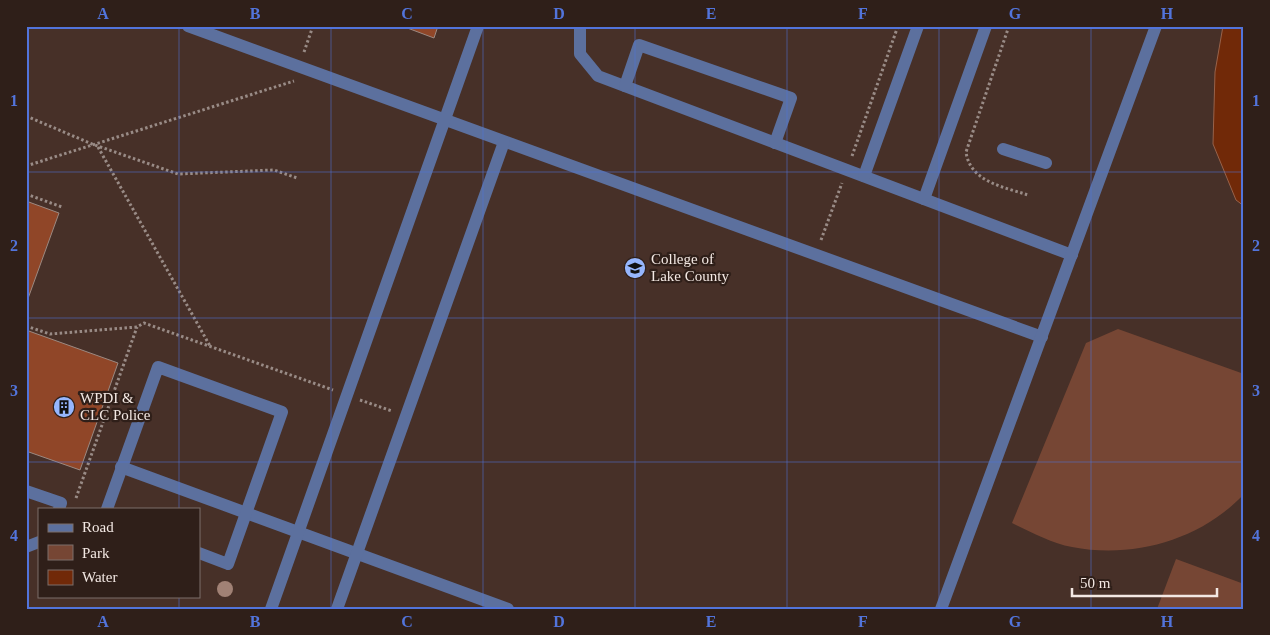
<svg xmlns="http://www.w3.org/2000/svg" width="1270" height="635" font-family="Georgia,serif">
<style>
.built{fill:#473028;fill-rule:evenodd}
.green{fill:#764634}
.water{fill:#712908;stroke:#98624a}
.building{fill:#904628;stroke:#9c8981}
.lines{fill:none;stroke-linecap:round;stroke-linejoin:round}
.path{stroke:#998b86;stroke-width:3;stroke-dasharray:2.5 2.5;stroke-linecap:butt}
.minor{stroke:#5c709e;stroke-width:12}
.tree{fill:#a18175}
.grid{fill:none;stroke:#5274db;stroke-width:1;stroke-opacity:0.55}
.labels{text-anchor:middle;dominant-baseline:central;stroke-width:4.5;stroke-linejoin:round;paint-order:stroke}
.poi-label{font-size:15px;fill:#f3e8e3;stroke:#2f1f19;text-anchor:start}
.neatline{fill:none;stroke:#5274db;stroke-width:2}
.grid-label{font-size:16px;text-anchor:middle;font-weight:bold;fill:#5274db}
</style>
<rect width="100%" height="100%" fill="#392923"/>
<path class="built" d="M26,26H1244V609H26ZM39,509H199V596H39Z"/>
<g class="green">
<path d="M1118,329L1244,374V494C1201,540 1133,559 1072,547C1051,543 1031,532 1012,523L1086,343Z"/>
<polygon points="1176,559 1244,584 1244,609 1157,609"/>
</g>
<polygon class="water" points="1223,26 1244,26 1244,206 1236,200 1213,144 1215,72"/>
<g class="building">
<polygon points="402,26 438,26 434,38"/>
<polygon points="26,201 59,213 26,304"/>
<polygon points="26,330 118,363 80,470 26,451"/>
</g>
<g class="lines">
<g class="path">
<path d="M1009,26L966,152C970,182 1004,187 1028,195"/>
<polyline points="304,52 313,26"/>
<polyline points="26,116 92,144 178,174 274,170 297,178"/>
<polyline points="98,147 210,346"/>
<polyline points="852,156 898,26"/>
<polyline points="26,166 294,81"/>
<polyline points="26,194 62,207"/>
<polyline points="821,240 842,183"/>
<polyline points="26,326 50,334 137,327 144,323 333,390"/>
<polyline points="360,400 392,411"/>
<polyline points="76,498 137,327"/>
</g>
<g class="minor">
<polyline points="188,26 1042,337"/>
<polyline points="580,26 580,54 598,76 1072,255"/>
<polyline points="625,86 639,45 791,98 775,143"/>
<polyline points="1003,149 1046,163"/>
<polyline points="864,176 918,26"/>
<polyline points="924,199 986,26"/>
<polyline points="121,467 508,609"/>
<polyline points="26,491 61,503 59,509"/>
<polyline points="107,509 158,367 282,412 228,564 199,553"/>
<polyline points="26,547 39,542"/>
<polyline points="271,609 478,26"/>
<polyline points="337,609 504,142"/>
<polyline points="941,609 1156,26"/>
</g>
</g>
<circle class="tree" cx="225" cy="589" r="8"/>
<path class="grid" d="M179,26V509M331,26V609M483,26V609M635,26V609M787,26V609M939,26V609M1091,26V609M26,172H1244M26,318H1244M26,462H1244M179,596V609"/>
<defs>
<g id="university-disc" transform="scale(1.125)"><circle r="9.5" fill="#96b6fd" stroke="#2f1f19"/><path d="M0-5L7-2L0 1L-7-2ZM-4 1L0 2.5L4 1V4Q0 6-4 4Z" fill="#111"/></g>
<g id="building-disc" transform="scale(1.125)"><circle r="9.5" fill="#96b6fd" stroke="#2f1f19"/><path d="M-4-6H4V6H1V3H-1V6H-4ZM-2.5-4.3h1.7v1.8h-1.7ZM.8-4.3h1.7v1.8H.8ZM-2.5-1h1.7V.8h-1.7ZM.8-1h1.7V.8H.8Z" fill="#111"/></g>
</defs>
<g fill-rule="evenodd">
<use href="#university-disc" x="635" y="268"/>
<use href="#building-disc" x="64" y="407"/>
</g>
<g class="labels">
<g class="poi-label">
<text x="651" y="259">College of<tspan x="651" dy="17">Lake County</tspan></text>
<text x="80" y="398">WPDI &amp;<tspan x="80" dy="17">CLC Police</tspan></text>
</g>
</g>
<rect width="1270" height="635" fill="none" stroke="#2f1f19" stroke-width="55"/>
<rect x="38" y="508" width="162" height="90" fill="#2f1f19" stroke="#7d6f6a"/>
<rect x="48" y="524" width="25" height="8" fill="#5c709e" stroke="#7d6f6a"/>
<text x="82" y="532" font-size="15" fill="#f3e8e3">Road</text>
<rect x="48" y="545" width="25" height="15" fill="#764634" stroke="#7d6f6a"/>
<text x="82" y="558" font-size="15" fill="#f3e8e3">Park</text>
<rect x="48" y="570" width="25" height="15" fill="#712908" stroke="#7d6f6a"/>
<text x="82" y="582" font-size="15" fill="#f3e8e3">Water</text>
<path d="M1072 588v8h145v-8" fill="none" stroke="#f3e8e3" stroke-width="2.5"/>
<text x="1080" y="588" font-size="15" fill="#f3e8e3" stroke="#2f1f19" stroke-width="4" paint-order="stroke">50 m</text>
<rect x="28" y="28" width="1214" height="580" class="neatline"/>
<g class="grid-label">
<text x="103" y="19">A</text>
<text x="255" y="19">B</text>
<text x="407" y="19">C</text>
<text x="559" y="19">D</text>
<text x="711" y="19">E</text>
<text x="863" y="19">F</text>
<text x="1015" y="19">G</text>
<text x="1167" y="19">H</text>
<text x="14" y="106">1</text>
<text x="1256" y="106">1</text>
<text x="14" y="251">2</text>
<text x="1256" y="251">2</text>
<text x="14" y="396">3</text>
<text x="1256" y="396">3</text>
<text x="14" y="541">4</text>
<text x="1256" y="541">4</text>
<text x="103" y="627">A</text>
<text x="255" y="627">B</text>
<text x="407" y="627">C</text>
<text x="559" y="627">D</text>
<text x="711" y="627">E</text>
<text x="863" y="627">F</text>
<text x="1015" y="627">G</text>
<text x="1167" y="627">H</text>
</g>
</svg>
